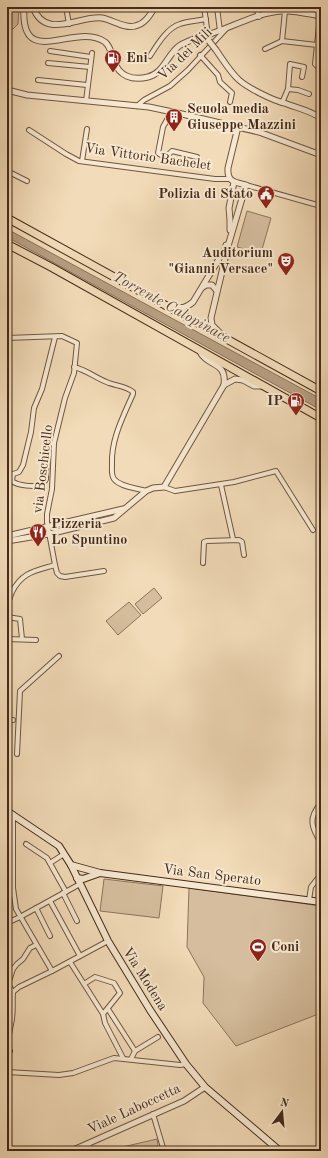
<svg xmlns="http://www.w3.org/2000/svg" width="328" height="1158" font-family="'Old Standard TT',serif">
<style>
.green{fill:#d5bd9d;stroke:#8d745b}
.water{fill:#b79f82;stroke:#897058}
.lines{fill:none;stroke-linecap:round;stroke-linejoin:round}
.minor-casing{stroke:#705641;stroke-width:6}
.tertiary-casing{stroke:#705641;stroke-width:7}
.secondary-casing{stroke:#452a19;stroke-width:8}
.primary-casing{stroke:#452a19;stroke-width:9}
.minor{stroke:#f7e8d1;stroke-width:4}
.tertiary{stroke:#f7e8d1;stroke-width:5}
.secondary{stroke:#f7e8d1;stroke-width:6}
.primary{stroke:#f2dbb8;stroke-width:7}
.tertiary-bridge-casing{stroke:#705641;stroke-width:7;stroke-linecap:butt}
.tertiary-bridge{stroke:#f7e8d1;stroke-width:5}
.labels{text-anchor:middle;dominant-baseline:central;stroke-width:4;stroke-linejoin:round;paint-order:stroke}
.street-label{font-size:14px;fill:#452a19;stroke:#f7e8d1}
.poi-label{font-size:14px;font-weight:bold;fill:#452a19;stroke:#f7e8d1;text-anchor:start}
.water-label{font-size:15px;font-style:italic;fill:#624733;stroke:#f7e8d1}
</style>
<rect width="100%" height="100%" fill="#f2dbb8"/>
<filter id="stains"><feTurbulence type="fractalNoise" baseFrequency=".005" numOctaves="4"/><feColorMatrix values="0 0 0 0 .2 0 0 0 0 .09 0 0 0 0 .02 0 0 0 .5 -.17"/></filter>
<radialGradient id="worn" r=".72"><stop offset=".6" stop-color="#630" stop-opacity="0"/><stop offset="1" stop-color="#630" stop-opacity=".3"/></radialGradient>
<g class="green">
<polygon points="7,7 19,7 18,24 7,35"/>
<polygon points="247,211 271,218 261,253 237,247"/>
<polygon points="154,588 162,598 143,614 135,604"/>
<polygon points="129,602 141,615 118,635 106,621"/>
<polygon points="104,879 163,886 159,918 100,911"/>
<polygon points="189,888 321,906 321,1013 236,1046 203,1003 204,977 187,947"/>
<polygon points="157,1139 159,1151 105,1151"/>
</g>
<polygon class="water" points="7,229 321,399 321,410 7,237"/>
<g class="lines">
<g class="minor-casing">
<g id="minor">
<polyline points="66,7 69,24"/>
<polyline points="204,7 208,35"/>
<polyline points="217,7 220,31"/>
<polyline points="256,7 259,17"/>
<polyline points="320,16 315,64 318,67 321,69"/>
<polyline points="282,41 285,11"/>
<polyline points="265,49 282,41 317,45"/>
<polyline points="50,51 91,57"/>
<polyline points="200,55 218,75 220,82 232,93 230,102"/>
<path d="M150,56C157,45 167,28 180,24C188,21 197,21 206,19"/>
<polyline points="48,63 90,67"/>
<polyline points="38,80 87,85"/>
<polyline points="288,89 298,90 309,94"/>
<polyline points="86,101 92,53"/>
<polyline points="282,103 288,89 290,64 304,67 302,77"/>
<polyline points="137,106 144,100 170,86 188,70 226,29"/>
<polyline points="170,112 168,118 163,127 158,153 161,155 166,157 172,151 197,157"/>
<polyline points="29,130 66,154 79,161 215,179 229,179"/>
<polyline points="82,161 87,129"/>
<polyline points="7,171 27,181"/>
<polyline points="246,185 321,206"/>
<polyline points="7,338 62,336 77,343 74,373 65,398 54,443 52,489 47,514 47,522 55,565 57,573 60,576 65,577 104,571"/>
<path d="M74,367C87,370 97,379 109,383C117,386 126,386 133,392V394C123,417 111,439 112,464C112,469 111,475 114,479C120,487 137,488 146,491"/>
<path d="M54,443L48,444L47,446L46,479L42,485C34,487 18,486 12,481L13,474L19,472L23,465L31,432L34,408L42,389L55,337"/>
<polyline points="221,485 233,539"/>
<polyline points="164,487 175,491 234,482 276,471 313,530"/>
<polyline points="203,563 204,542 207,541 239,540 242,542 244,555"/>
<path d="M7,613C7,605 9,599 12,592C22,572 35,571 55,565"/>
<polyline points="7,617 20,619 22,639"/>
<polyline points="7,639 36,640"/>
<polyline points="7,720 13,720"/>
<polyline points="17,754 20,691 59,656"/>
<path d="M321,803C308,818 311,827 321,843"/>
<polyline points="13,814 13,888 16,909 52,971 108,941"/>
<polyline points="26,844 47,858 66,892"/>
<polyline points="50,863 64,854"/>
<polyline points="63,893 77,921"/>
<polyline points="309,900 311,887 321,874"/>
<polyline points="50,901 80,956"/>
<polyline points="36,908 50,936"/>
<polyline points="7,923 20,917 80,884"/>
<polyline points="70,962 103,1014 120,993 114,983 95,977 84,984"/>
<polyline points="13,992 9,986 9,981 13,969 17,964 23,959 30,948 36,945"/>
<polyline points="108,1009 135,1051"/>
<polyline points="103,1014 105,1023 123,1058"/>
<path d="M7,1026L11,1024C14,1013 12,1003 13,992L19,987L52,971"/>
<polyline points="7,1045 11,1024"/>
<polyline points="7,1047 10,1051"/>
<polyline points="131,1059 135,1051 158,1037"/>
<polyline points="7,1072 59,1075 73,1073 114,1058 180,1065 186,1064"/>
<polyline points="153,1114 164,1151"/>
<polyline points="88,1144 91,1151"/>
<polyline points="268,1150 268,1151"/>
</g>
</g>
<g class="tertiary-casing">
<g id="tertiary">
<path d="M24,7C20,72 75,21 105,42C111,47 111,54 114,61C119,76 132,81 148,77C164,73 167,55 179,46C189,39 202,37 213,33C234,26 260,12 282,11C294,10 309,14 321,16"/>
<path d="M33,7C45,41 80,15 102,18C113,20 125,29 135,26C145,24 150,15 155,7"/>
<path d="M216,50C223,60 230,72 239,80C248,88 272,100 284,103C297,108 309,110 321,118"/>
<polyline points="7,90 27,95 149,107 182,114 259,132 321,155"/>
<polyline points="230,230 230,220 229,208 234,182"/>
<polyline points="203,287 206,285 212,285 217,291"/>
<path d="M173,306C181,309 186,308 193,302L225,249L226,245"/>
<path d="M220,333L212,325L211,318L228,246L246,185C234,182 227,182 228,168L238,127"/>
<polyline points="224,385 235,379 243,380 254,386 263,386"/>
<polyline points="7,536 123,509"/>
<path d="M7,541L49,534L114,518L146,491L153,488L164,487L224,385C227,360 207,368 199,350"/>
<polyline points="71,1151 184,1101 205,1087"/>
</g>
</g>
<g class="secondary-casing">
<g id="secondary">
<polyline points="7,811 59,846 71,865 108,941 150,1010 186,1064 205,1087 280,1151"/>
<polyline points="71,865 100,873 321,902"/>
<polyline points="77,878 83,879 100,873"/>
</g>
</g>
<g class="primary-casing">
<g id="primary">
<polyline points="7,218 321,391"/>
<polyline points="7,244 51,267 321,418"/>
</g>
</g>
<use href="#minor" class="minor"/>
<use href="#tertiary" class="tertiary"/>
<use href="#secondary" class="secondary"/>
<use href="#primary" class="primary"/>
<g class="tertiary-bridge-casing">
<polyline id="tertiary-bridge" points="209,41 216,50"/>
</g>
<use href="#tertiary-bridge" class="tertiary-bridge"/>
</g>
<defs>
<g id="fuel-pin" transform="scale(0.9)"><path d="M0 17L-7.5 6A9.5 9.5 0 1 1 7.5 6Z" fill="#8f2418" stroke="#f7e8d1"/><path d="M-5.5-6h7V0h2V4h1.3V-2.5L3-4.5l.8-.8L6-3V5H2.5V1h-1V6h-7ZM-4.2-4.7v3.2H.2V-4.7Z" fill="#fff"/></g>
<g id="building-pin" transform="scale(0.9)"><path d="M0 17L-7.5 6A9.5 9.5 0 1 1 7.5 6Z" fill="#8f2418" stroke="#f7e8d1"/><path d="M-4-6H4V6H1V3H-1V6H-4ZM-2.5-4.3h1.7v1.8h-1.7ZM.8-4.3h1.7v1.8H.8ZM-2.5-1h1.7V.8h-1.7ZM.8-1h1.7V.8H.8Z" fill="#fff"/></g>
<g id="civic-pin" transform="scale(0.9)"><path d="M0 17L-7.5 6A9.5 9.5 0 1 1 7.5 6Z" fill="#8f2418" stroke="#f7e8d1"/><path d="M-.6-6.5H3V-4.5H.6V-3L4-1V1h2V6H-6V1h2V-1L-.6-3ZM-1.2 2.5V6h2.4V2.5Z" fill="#fff"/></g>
<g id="theatre-pin" transform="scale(0.9)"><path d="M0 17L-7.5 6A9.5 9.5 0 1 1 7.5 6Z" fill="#8f2418" stroke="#f7e8d1"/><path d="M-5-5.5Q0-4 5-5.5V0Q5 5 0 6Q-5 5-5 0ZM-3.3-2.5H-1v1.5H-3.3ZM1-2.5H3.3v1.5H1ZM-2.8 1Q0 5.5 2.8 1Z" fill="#fff"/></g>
<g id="restaurant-pin" transform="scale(0.9)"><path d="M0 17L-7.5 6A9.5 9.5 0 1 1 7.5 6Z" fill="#8f2418" stroke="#f7e8d1"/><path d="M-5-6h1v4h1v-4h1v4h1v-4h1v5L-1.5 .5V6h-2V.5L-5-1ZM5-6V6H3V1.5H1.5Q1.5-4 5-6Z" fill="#fff"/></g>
<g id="stadium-pin" transform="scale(0.9)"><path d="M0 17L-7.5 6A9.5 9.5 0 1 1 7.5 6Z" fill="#8f2418" stroke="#f7e8d1"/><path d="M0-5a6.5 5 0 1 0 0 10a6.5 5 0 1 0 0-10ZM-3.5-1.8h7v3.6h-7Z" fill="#fff"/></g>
</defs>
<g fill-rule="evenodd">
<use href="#fuel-pin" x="113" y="58"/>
<use href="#building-pin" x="174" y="117"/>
<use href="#civic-pin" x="266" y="194"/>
<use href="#theatre-pin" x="286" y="261"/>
<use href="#fuel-pin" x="296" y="401"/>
<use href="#restaurant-pin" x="38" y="532"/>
<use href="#stadium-pin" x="258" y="947"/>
</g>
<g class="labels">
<g class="street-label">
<text transform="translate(185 54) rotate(-44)">Via dei Mili</text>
<text transform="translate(148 157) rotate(8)">Via Vittorio Bachelet</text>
<text transform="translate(43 469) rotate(-83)">via Boschicello</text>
<text transform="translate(212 875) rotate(7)">Via San Sperato</text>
<text transform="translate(145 979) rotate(58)">Via Modena</text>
<text transform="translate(134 1109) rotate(-25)">Viale Laboccetta</text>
</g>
<g class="poi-label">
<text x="126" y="58">Eni</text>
<text x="187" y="109">Scuola media<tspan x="187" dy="16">Giuseppe Mazzini</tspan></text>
<text x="253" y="194" text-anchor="end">Polizia di Stato</text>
<text x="273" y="253" text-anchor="end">Auditorium<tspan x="273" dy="16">"Gianni Versace"</tspan></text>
<text x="283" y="401" text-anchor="end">IP</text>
<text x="51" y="524">Pizzeria<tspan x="51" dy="16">Lo Spuntino</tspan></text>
<text x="271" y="947">Coni</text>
</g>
<g class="water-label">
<text transform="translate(171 308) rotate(29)">Torrente Calopinace</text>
</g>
</g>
<rect width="328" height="1158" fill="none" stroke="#f2dbb8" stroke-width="24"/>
<rect x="8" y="8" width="312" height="1142" fill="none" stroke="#452a19" stroke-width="2"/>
<rect x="12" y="12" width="304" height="1134" fill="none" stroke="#452a19"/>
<g transform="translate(282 1112) rotate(16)" stroke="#f7e8d1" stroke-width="3" paint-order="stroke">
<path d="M0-3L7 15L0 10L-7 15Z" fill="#452a19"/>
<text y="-6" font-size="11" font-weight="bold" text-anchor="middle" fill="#452a19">N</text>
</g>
<rect width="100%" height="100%" filter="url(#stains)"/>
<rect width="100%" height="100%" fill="url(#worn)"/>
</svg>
